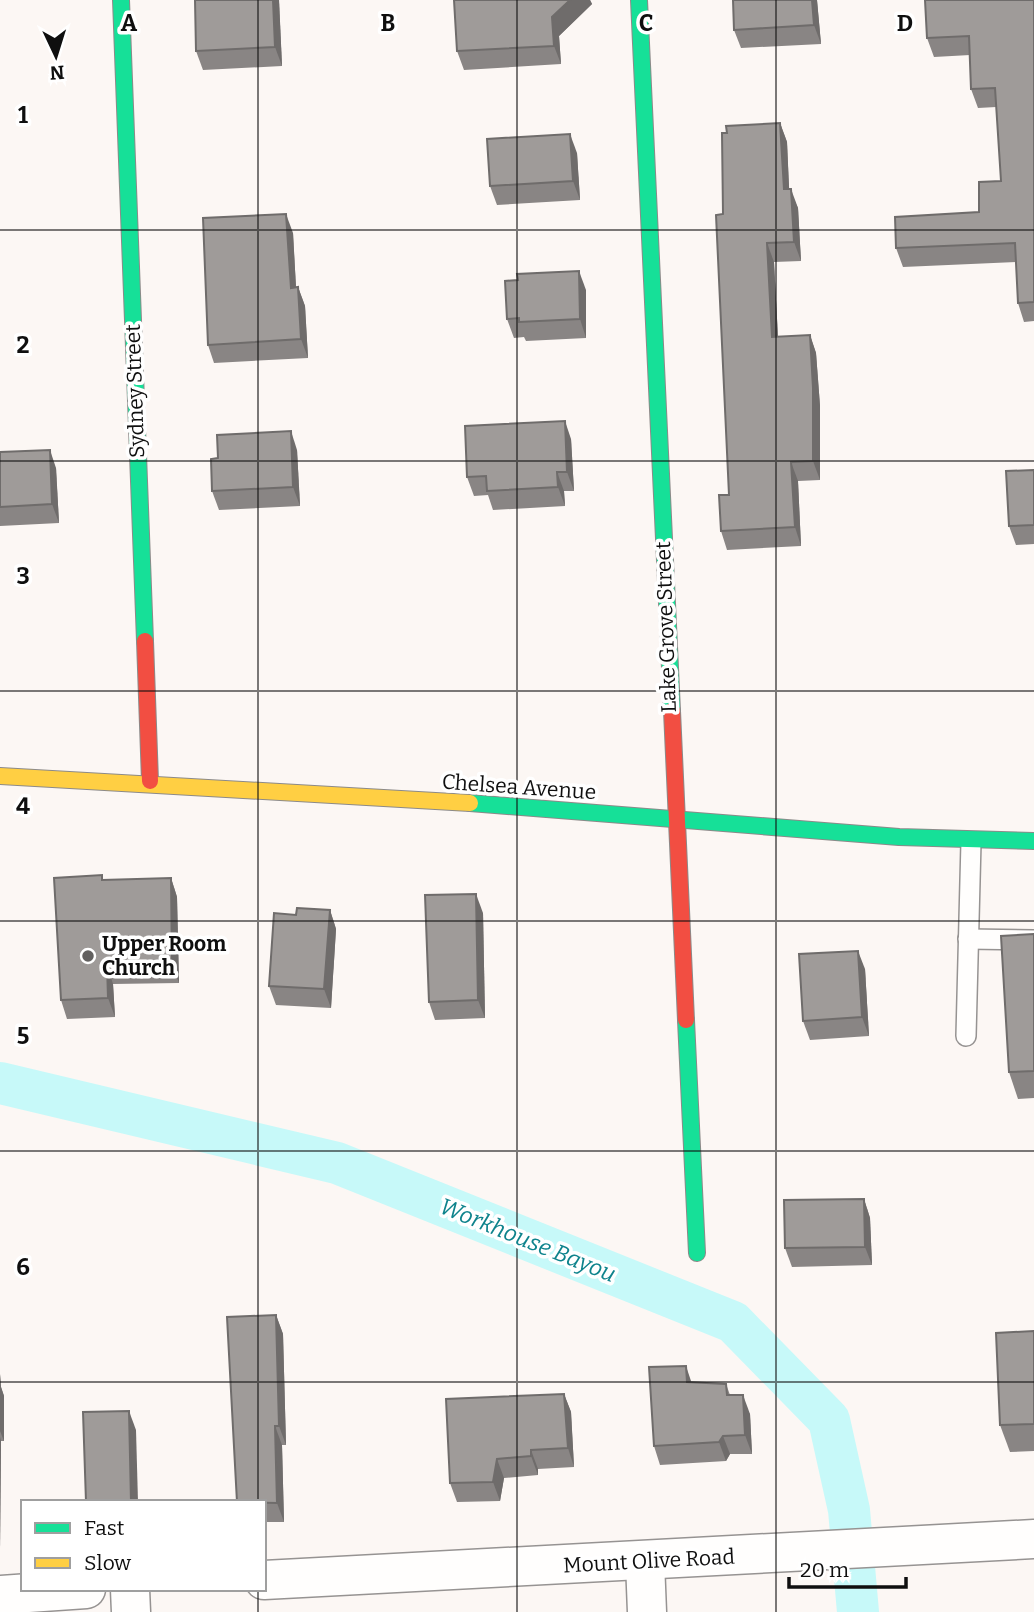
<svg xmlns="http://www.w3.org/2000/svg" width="1034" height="1612" font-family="Bitter,serif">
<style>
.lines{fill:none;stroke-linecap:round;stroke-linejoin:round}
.canal{stroke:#c7f9f9;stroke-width:42}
.lane-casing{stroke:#969392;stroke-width:22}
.street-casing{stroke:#969392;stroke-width:41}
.fast-casing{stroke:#8c8a89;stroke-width:18}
.slow-casing{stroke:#8c8a89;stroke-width:18}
.jam-casing{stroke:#8c8a89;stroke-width:18}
.lane{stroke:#fffefd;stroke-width:19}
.street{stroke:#fffefd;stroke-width:38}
.fast{stroke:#16e098;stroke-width:16}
.slow{stroke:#ffcf43;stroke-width:16}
.jam{stroke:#f24e42;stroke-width:16}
.wall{fill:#898584}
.shaded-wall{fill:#6f6c6b}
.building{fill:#9f9b99;stroke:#6f6c6b;stroke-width:2}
.grid{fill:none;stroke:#0f0f0f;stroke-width:2;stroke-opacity:0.55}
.poi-dot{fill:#62605f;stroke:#fff;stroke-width:2.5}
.labels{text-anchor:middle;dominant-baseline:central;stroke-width:7;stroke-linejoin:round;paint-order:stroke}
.street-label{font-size:21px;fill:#0f0f0f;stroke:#fff}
.poi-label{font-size:21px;font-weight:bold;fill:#0f0f0f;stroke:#fff;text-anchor:start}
.water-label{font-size:23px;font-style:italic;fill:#0e838c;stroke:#fff}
.grid-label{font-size:23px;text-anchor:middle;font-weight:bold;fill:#0f0f0f;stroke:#fff;stroke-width:7;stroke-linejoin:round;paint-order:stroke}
</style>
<rect width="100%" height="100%" fill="#fcf7f4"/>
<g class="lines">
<polyline class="canal" points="0,1083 337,1163 733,1322 829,1420 849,1510 858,1612"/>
<g class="lane-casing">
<g id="lane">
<polyline points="968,939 1034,940"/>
<polyline points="966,1036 971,842"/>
</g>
</g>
<g class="street-casing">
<g id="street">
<polyline points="645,1562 647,1612"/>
<polyline points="264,1580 1034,1539"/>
<polyline points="130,1589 131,1612"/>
<polyline points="0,1595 86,1589"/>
</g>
</g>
<g class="fast-casing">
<g id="fast">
<polyline points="121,0 145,641"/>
<polyline points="639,0 672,711"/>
<polyline points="470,803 899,837 1034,841"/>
<polyline points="686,1020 697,1253"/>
</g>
</g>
<g class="slow-casing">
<polyline id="slow" points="0,776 470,803"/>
</g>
<g class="jam-casing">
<g id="jam">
<polyline points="145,641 150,781"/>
<polyline points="672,711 686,1020"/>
</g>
</g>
<use href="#lane" class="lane"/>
<use href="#street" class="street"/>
<use href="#fast" class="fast"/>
<use href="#slow" class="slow"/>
<use href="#jam" class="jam"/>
</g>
<g class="wall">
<polygon points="195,0 279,0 282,66 203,70 196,51"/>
<polygon points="454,0 590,0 592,4 559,36 561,64 464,70 457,51"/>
<polygon points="817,0 821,44 741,48 734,30"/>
<polygon points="1034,0 1034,321 1024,322 1018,303 1016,262 903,267 896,248 979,212 1001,181 996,107 978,108 971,89 970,55 934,57 927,38"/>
<polygon points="780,123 787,142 789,189 798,208 801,261 774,262 778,337 810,335 816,353 820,406 820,480 798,481 801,546 727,550 721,531 729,495 723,214 727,133"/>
<polygon points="577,153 580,200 497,205 490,186"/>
<polygon points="293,233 296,287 298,287 305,306 308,358 214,363 208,345"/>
<polygon points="586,290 586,338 526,341 524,337 514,338 507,319"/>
<polygon points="571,439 574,491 564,491 565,506 493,510 488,495 474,496 467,477"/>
<polygon points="297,450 300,506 219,510 212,491"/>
<polygon points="0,452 56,468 59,523 0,526"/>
<polygon points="1034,470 1034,544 1016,545 1009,526"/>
<polygon points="171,878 177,897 179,983 113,984 115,1017 67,1019 61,1000 104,880"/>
<polygon points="330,910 336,929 331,1008 276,1005 269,986 296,915"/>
<polygon points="483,913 485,1018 435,1020 429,1002"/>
<polygon points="1034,934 1034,1098 1018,1099 1009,1072"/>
<polygon points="865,969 869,1036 810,1040 803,1021"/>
<polygon points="864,1199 870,1218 872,1265 792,1267 785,1248"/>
<polygon points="276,1315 283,1334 286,1445 282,1445 284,1522 264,1522 264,1502"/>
<polygon points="1034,1331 1034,1451 1010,1452 1000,1425"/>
<polygon points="0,1374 1,1387 4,1396 4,1441 1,1441 0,1550"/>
<polygon points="692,1383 726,1384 730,1395 750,1414 752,1454 730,1454 726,1461 660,1465 654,1446"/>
<polygon points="564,1394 571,1412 574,1467 538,1469 538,1475 504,1478 500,1501 457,1502 450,1483"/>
</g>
<g class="shaded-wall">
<polygon points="273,0 279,0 282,66 275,47"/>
<polygon points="570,0 590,0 592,4 559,36 561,64 554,46 552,17"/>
<polygon points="812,0 817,0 821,44 814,25"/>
<polygon points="780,123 787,142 790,208 784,189"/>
<polygon points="570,134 577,153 580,200 573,181"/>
<polygon points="791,189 798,208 801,261 794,242"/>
<polygon points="286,214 293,233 297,306 291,288"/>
<polygon points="767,243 774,262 779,356 772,337"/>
<polygon points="579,271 586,290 586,338 580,319"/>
<polygon points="298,287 305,306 308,358 301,339"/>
<polygon points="810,335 816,353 820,406 820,480 813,461"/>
<polygon points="565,421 571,439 574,491 567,472"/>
<polygon points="291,431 297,450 300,506 293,487"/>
<polygon points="50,450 56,468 59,523 52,504"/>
<polygon points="791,462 798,481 801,546 795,527"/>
<polygon points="557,472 564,491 565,506 558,487"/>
<polygon points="171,878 177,897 179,983 172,964"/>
<polygon points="476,894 483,913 485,1018 478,1000"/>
<polygon points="330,910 336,929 331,1008 324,989"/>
<polygon points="858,951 865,969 869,1036 862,1017"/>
<polygon points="107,965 113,984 115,1017 108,998"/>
<polygon points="864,1199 870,1218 872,1265 865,1247"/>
<polygon points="276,1315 283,1334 286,1445 279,1426"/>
<polygon points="686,1366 692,1384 687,1382"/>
<polygon points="0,1374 1,1387 4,1396 4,1441 0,1431"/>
<polygon points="564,1394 571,1412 574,1467 568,1448"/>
<polygon points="743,1395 750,1414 752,1454 745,1435"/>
<polygon points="129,1411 136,1430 138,1502 131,1502"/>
<polygon points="275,1426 282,1445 284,1522 277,1503"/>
<polygon points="723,1436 730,1454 726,1461 719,1442"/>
<polygon points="0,1437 1,1441 0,1550"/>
<polygon points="531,1450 538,1469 538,1475 531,1456"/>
<polygon points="497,1459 504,1478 500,1501 493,1482"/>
</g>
<g class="building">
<polygon points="195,0 273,0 275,47 196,51"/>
<polygon points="454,0 570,0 552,17 554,46 457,51"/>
<polygon points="733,0 812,0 814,25 734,30"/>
<polygon points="925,0 1034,0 1034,302 1018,303 1015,243 896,248 895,217 979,212 979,182 1001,181 995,88 971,89 969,36 927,38"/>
<polygon points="780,123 784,189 791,189 794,242 767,243 772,337 810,335 813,388 813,461 791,462 795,527 721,531 719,495 729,495 716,215 723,214 722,133 727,133 726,126"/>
<polygon points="570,134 573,181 490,186 487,139"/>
<polygon points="286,214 291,288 298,287 301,339 208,345 203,218"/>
<polygon points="579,271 580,319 519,322 519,318 507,319 505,281 518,280 517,274"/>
<polygon points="565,421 567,472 557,472 558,487 487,491 486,476 467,477 465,426"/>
<polygon points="291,431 293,487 212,491 211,459 218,458 217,435"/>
<polygon points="50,450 52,504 0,507 0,452"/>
<polygon points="1034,470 1034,525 1009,526 1006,471"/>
<polygon points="102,875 102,880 171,878 172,964 107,965 108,998 61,1000 54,878"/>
<polygon points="476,894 478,1000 429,1002 425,895"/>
<polygon points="297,908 330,910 324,989 269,986 274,913 296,915"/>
<polygon points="1034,934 1034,1071 1009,1072 1001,936"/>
<polygon points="858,951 862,1017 803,1021 799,954"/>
<polygon points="864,1199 865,1247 785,1248 784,1200"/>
<polygon points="276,1315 279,1426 275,1426 277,1503 237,1502 227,1317"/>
<polygon points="1034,1331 1034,1424 1000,1425 996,1333"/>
<polygon points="686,1366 687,1382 726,1384 727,1395 743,1395 745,1435 723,1436 719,1442 654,1446 649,1367"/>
<polygon points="564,1394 568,1448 531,1450 531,1456 497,1459 493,1482 450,1483 446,1399"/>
<polygon points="129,1411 131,1502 86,1502 83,1412"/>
</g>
<path class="grid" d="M258,0V1502M517,0V1612M776,0V1612M0,230H1034M0,461H1034M0,691H1034M0,921H1034M0,1151H1034M0,1382H1034M258,1589V1612"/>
<circle class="poi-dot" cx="88" cy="956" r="7"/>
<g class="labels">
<g class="street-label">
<text transform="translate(135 391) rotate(-92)">Sydney Street</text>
<text transform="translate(666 627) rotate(-92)">Lake Grove Street</text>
<text transform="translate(519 787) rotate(4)">Chelsea Avenue</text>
<text transform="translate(649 1561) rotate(-3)">Mount Olive Road</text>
</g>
<g class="poi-label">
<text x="102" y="944">Upper Room<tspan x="102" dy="24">Church</tspan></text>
</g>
<g class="water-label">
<text transform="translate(528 1240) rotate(22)">Workhouse Bayou</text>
</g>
</g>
<g class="grid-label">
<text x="129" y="31">A</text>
<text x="388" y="31">B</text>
<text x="646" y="31">C</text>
<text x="905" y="31">D</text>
<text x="23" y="123">1</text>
<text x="23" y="353">2</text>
<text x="23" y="584">3</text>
<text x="23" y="814">4</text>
<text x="23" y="1044">5</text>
<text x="23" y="1275">6</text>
</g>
<rect x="21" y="1500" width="245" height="91" fill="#ffffff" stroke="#9f9f9f" stroke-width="2"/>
<rect x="35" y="1523" width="35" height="10" fill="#16e098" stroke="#9f9f9f" stroke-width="2"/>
<text x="84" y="1535" font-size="21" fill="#0f0f0f">Fast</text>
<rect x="35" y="1558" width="35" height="10" fill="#ffcf43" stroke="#9f9f9f" stroke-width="2"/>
<text x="84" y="1570" font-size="21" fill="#0f0f0f">Slow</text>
<g transform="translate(56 56) rotate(176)" stroke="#ffffff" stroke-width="5" paint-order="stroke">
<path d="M0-5L12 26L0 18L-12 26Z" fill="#0f0f0f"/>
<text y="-10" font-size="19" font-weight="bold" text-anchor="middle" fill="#0f0f0f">N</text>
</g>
<path d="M789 1577v10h117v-10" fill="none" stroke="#0f0f0f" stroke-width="3.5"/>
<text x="800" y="1577" font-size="21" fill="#0f0f0f" stroke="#ffffff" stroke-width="5" paint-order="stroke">20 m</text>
</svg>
